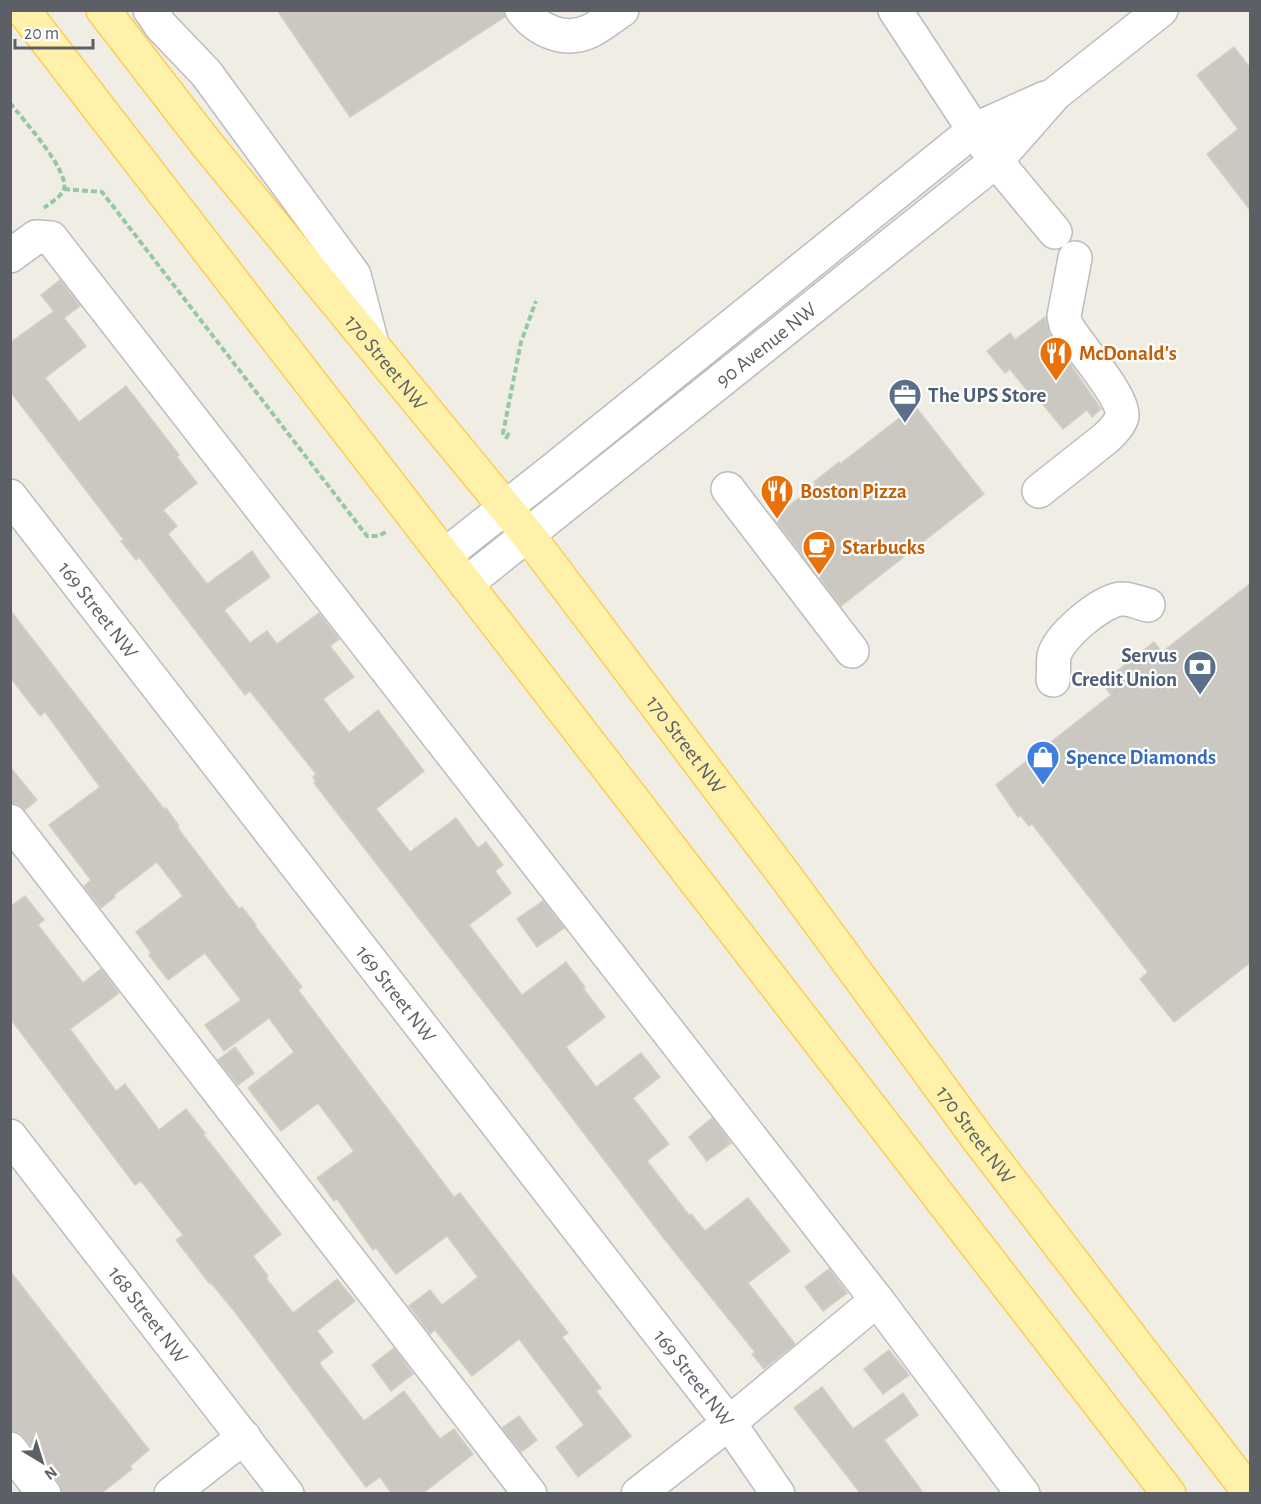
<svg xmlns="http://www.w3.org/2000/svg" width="1261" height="1504" font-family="'Alegreya Sans',sans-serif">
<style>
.building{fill:#cbc8c1;stroke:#d5cfc2;stroke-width:1.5}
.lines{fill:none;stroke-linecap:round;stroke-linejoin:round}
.minor-casing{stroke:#b9bcc1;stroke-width:36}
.major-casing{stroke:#ffcd4e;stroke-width:36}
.path{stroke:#95c9a4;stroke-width:4;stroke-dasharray:6 3;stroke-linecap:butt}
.minor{stroke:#fff;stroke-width:33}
.major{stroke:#fff1aa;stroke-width:33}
.labels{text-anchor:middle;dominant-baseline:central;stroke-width:4.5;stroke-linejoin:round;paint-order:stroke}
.street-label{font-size:21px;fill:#5c6066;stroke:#fff}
.food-label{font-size:21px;font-weight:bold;fill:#c56008;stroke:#fff;text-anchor:start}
.service-label{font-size:21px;font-weight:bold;fill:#4e5e75;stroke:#fff;text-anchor:start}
.shop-label{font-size:21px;font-weight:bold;fill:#366cbe;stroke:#fff;text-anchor:start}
</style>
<rect width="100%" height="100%" fill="#f0ede4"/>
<g class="building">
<polygon points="277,10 504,10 505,17 350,117"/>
<polygon points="1234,47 1251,69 1251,211 1207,154 1238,129 1197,75"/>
<polygon points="60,280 80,306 64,318 86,346 45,378 79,422 126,386 179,455 177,457 197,483 163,510 177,526 168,534 207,584 252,551 270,577 224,610 250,643 267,631 277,644 319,613 339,639 330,646 354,677 323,699 349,733 378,710 424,771 376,809 410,852 456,818 478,848 486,842 503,865 495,871 511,893 469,925 522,995 566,962 585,987 583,988 605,1017 566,1047 596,1087 641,1053 660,1077 633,1098 669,1144 647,1161 689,1215 691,1214 705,1231 748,1198 790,1251 748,1283 795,1344 764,1369 752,1354 755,1352 662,1236 513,1040 314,783 316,781 313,777 316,774 250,691 245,695 139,557 136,560 121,541 124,540 10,391 10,343 54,311 41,295"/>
<polygon points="1045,317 1050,335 1101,409 1092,417 1087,410 1063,429 1033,392 1030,394 1010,369 1005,373 987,351 1010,333 1015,340"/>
<polygon points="915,406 984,494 841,606 774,518 816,484 814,482 839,462 840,464"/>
<polygon points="1251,583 1251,962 1174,1022 1140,979 1148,972 1032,824 1029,826 1020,815 1018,817 996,785 1111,695 1102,683 1154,642 1162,652"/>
<polygon points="10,610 164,809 166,808 179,826 177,827 239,909 242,907 256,925 255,926 302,987 298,990 454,1197 460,1193 568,1333 562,1337 601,1388 596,1391 631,1436 578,1477 556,1447 584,1425 519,1339 472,1376 435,1330 430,1334 409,1306 430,1290 442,1305 478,1277 447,1236 396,1274 376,1248 373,1250 337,1199 334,1201 317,1178 354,1151 318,1103 281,1131 248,1088 294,1052 269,1018 224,1051 205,1025 241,1000 205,953 168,980 149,955 151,953 136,932 183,896 157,862 114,895 115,897 101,908 84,886 91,880 49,825 100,787 45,712 40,716 10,677"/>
<polygon points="10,767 37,800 25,810 18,804 10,803"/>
<polygon points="25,896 44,920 38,925 83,983 101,969 119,993 70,1029 116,1091 125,1084 159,1130 186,1109 205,1133 203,1134 281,1234 253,1256 268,1276 266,1278 293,1313 337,1279 355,1301 317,1331 333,1352 319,1363 364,1421 404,1391 440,1439 454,1429 473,1454 422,1494 392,1494 380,1477 366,1487 235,1312 211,1283 210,1284 176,1240 183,1235 141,1181 135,1185 10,1018 10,907"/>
<polygon points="543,901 564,928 537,947 517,919"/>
<polygon points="235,1047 254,1073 238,1085 218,1060"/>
<polygon points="712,1118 731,1143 707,1161 689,1137"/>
<polygon points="829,1269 847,1293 823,1311 805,1287"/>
<polygon points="10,1271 149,1450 130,1466 132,1469 100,1494 62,1494 59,1483 25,1438 18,1432 10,1430"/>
<polygon points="394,1348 413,1374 391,1391 372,1365"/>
<polygon points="889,1350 909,1375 883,1394 864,1369"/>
<polygon points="822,1387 853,1429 903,1393 918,1415 884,1440 924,1494 861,1494 794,1408"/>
<polygon points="519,1416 537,1440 521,1452 502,1428"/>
</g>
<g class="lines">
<g class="minor-casing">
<g id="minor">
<polyline points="150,10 161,26 206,73 354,275 372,344"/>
<path d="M522,10C538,31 565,43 590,31C601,26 611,17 622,10"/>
<polyline points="895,10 974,130 996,161 1055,232"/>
<polyline points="10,256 36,237 51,238 877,1300 1023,1494"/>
<polyline points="728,489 852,651"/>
<path d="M1039,491L1106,438C1112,432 1120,425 1122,416C1124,396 1077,345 1066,325L1064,316L1075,258"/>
<path id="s1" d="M10,496L729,1423L778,1494"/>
<polyline points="445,555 553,470 974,130 1045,98"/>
<path id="s2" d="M466,584L996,161L1055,94L1161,10"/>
<path d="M1053,680C1054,672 1053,663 1054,656C1059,636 1100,602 1120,599C1129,598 1139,603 1148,605"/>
<polyline points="10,821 530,1494"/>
<path id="s3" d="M10,1136L287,1494"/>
<polyline points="10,1449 44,1494"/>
<polyline points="171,1494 244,1437"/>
<polyline points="638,1494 729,1423 877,1300"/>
</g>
</g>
<g class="major-casing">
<g id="major">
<polyline points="23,10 1169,1494"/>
<path id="s4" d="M103,10L205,142L528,535L789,881L979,1140L1250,1493"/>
</g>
</g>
<g class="path">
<path d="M10,103C22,118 70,172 64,189C61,197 50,203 44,208"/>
<polyline points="64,189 102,192 367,536 379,536 387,531"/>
<polyline points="506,439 508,434 503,433 521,342 536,301"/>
</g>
<use href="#minor" class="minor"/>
<use href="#major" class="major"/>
</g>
<defs>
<g id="restaurant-pin" transform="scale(1.725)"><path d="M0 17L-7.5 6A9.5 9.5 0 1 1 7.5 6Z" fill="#e8710a" stroke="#fff"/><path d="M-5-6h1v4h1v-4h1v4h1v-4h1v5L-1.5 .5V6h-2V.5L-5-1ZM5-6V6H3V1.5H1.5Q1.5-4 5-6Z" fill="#fff"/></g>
<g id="office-pin" transform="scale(1.725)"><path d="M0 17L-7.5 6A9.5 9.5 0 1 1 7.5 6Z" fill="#5c6f8a" stroke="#fff"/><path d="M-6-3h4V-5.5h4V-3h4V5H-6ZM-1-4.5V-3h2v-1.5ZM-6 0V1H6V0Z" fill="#fff"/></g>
<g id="cafe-pin" transform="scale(1.725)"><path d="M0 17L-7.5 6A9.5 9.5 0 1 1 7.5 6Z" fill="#e8710a" stroke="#fff"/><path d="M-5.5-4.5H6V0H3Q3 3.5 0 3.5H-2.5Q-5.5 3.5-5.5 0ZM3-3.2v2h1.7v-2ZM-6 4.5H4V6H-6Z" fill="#fff"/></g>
<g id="bank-pin" transform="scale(1.725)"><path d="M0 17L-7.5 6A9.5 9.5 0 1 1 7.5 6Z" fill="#5c6f8a" stroke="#fff"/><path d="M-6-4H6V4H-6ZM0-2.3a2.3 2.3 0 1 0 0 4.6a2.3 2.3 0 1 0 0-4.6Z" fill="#fff"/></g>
<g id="shop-pin" transform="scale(1.725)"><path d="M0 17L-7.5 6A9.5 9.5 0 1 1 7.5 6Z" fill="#3f7fe0" stroke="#fff"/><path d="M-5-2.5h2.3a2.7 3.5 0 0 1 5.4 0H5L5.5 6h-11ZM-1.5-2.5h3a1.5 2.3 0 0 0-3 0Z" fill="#fff"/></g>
</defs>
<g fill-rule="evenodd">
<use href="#restaurant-pin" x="1056" y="353"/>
<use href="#office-pin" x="905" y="395"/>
<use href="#restaurant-pin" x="777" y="491"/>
<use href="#cafe-pin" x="819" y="547"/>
<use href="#bank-pin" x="1200" y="667"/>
<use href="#shop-pin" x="1043" y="757"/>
</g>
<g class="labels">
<g class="street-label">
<text stroke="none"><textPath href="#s2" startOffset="384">90 Avenue NW</textPath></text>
<text stroke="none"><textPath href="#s4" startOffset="452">170 Street NW</textPath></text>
<text stroke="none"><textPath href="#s1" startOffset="144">169 Street NW</textPath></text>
<text stroke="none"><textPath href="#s4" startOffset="938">170 Street NW</textPath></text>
<text stroke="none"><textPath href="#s1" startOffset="630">169 Street NW</textPath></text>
<text stroke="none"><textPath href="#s4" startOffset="1424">170 Street NW</textPath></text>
<text stroke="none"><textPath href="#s3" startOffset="226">168 Street NW</textPath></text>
<text stroke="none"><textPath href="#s1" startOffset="1116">169 Street NW</textPath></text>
</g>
<g class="food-label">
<text x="1079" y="353">McDonald's</text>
<text x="800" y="491">Boston Pizza</text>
<text x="842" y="547">Starbucks</text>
</g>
<g class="service-label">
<text x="928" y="395">The UPS Store</text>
<text x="1177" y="655" text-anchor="end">Servus<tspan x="1177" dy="24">Credit Union</tspan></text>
</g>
<g class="shop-label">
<text x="1066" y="757">Spence Diamonds</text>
</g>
</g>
<rect width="1261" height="1504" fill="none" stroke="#5c6066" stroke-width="24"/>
<g transform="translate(42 1462) rotate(142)" stroke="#ffffff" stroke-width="4.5" paint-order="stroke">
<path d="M0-4.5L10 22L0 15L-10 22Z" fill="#5c6066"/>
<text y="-9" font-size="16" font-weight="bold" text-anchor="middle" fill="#5c6066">N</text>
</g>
<path d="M15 39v9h78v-9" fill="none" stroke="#5c6066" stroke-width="3"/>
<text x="24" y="39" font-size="18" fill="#5c6066" stroke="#ffffff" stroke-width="4.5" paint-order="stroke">20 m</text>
</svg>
